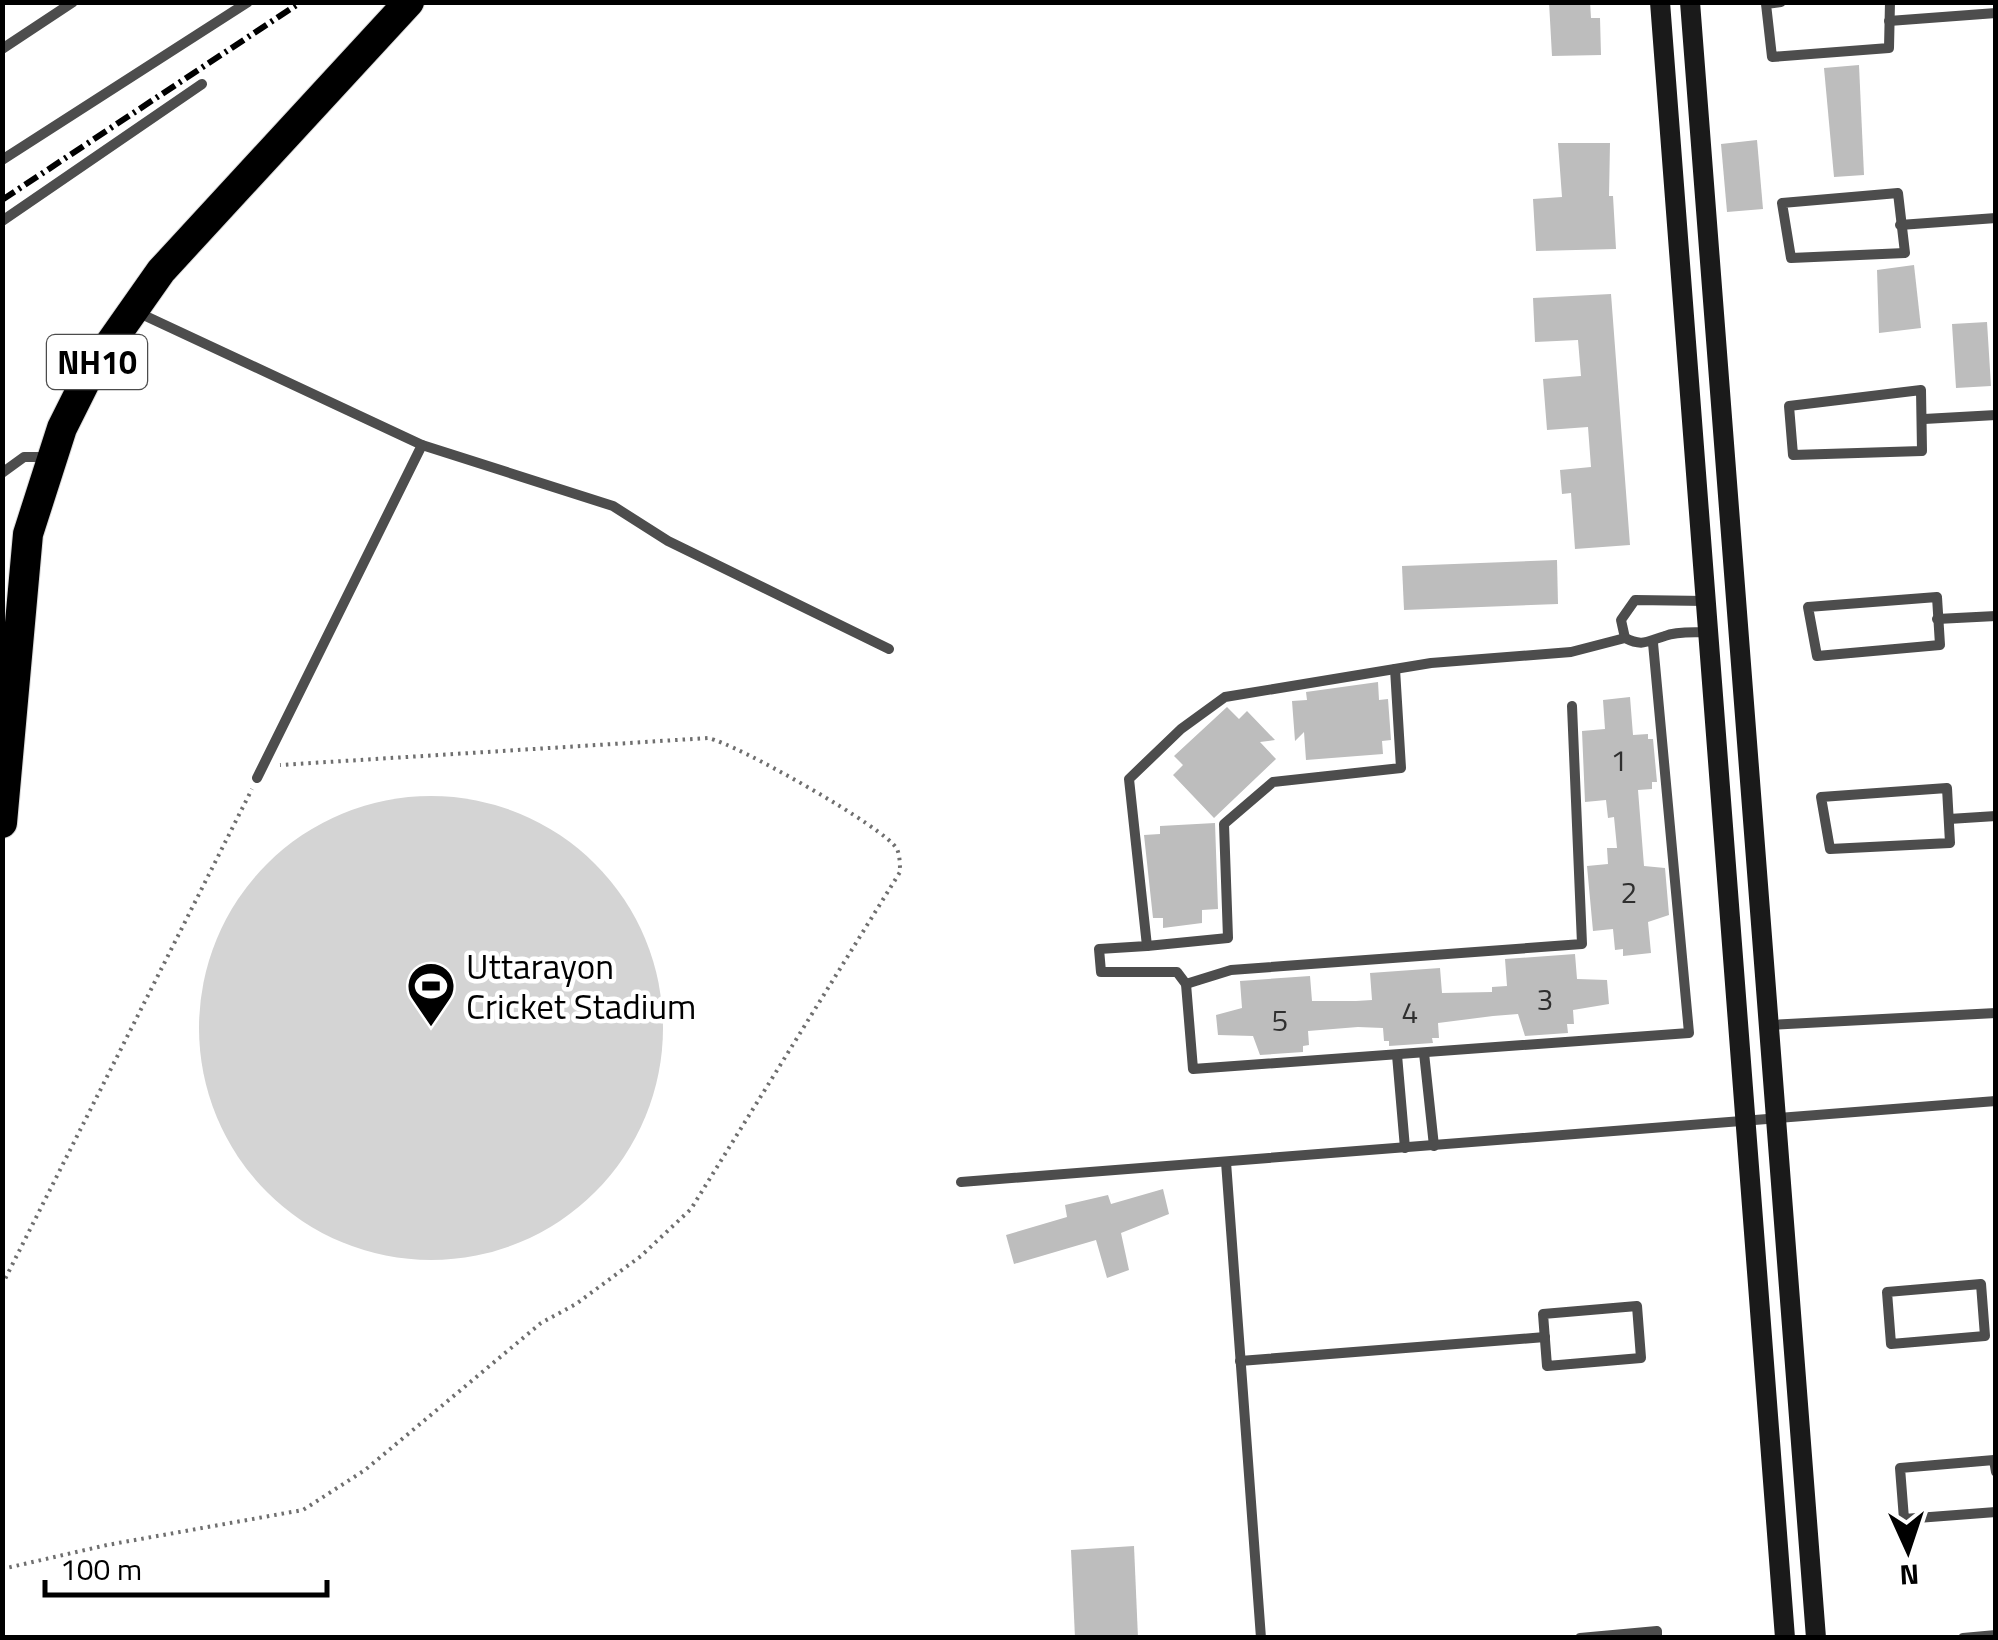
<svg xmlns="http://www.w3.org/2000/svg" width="1998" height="1640" font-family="'Titillium Web',sans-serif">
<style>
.green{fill:#d4d4d4}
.building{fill:#bdbdbd}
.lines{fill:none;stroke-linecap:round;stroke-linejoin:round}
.highway-casing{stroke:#dbdbdb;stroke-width:32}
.path{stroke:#6f6f6f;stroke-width:4;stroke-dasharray:2.5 5;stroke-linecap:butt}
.street{stroke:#4d4d4d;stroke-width:10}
.secondary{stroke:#1a1a1a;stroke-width:20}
.highway{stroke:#000;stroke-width:30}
.rail{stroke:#000;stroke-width:6;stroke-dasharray:15 5 2.5 5;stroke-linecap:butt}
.labels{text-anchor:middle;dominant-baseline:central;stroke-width:9;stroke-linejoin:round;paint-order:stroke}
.number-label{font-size:30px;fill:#2f2f2f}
.shield{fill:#fff;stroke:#4c4c4c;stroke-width:2.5}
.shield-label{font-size:32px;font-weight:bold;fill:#000}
.poi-label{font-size:35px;fill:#000;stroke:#fff;text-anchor:start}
</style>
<rect width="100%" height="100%" fill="#fff"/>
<circle class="green" cx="431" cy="1028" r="232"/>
<g class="building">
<polygon points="1549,2 1590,2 1591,18 1600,18 1601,55 1552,56"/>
<polygon points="1859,65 1864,175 1834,177 1824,68"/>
<polygon points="1757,140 1763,209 1727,212 1721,144"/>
<polygon points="1558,143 1610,143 1609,196 1613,196 1616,249 1536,251 1533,199 1562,197"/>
<polygon points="1914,265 1921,328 1879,333 1877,270"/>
<polygon points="1611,294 1630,545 1575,549 1571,493 1562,494 1560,470 1591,467 1588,427 1547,430 1543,379 1581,376 1578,340 1535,342 1533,298"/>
<polygon points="1987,322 1991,386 1956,388 1952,324"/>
<polygon points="1557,560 1558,604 1404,610 1402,566"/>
<polygon points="1378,682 1379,700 1388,699 1391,740 1382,741 1383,754 1306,760 1304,732 1295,741 1292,701 1307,700 1306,692"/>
<polygon points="1630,697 1633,735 1648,734 1648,739 1653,739 1657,782 1652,782 1652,789 1638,790 1644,866 1665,868 1669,915 1648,922 1651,953 1623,956 1623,949 1615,950 1613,929 1593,931 1587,866 1608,864 1607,848 1617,848 1614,817 1608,818 1606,800 1585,802 1582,731 1605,729 1603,700"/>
<polygon points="1227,707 1239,719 1247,711 1275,740 1260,742 1276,759 1214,818 1173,775 1183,765 1174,756"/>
<polygon points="1215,823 1218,909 1202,910 1202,923 1163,928 1163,918 1153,918 1144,835 1160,834 1160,826"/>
<polygon points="1575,954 1577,979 1607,980 1609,1004 1573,1010 1574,1024 1567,1024 1568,1033 1525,1036 1518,1014 1493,1016 1438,1023 1439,1038 1432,1038 1433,1043 1389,1046 1389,1041 1384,1041 1383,1028 1358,1027 1308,1031 1309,1045 1303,1046 1303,1052 1260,1055 1253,1036 1218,1035 1216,1015 1242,1008 1240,981 1310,976 1312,1001 1356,1001 1372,1000 1370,973 1440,968 1442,993 1492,992 1492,987 1507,986 1505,959"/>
<polygon points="1163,1189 1169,1214 1121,1233 1129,1270 1107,1278 1096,1240 1014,1264 1006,1235 1067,1217 1065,1205 1108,1195 1111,1204"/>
<polygon points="1134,1546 1138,1638 1075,1638 1071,1550"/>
</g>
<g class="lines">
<g class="highway-casing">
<polyline id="highway" points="2,823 28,534 62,428 90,372 161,271 409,2"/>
</g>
<g class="path">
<polyline points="2,1285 252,789"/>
<path d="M2,1569L107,1545L303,1510L365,1470L541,1323L576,1304L641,1256L691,1209L900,872C900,865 900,856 897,849C886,828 735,743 708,738L280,765"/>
</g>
<g class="street">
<polyline points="1781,2 1766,4 1772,57 1889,48 1890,2"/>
<polyline points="1889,21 1996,13"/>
<polyline points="2,49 73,2"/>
<polyline points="2,160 248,2"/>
<polygon points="1898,193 1905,253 1791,258 1782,203"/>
<polyline points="2,221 202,84"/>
<polyline points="1900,225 1996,218"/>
<polyline points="137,312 422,445 613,506 668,541 889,649"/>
<polygon points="1921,390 1922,451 1793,455 1789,406"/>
<polyline points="1924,419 1996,415"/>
<polyline points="2,473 24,457 51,457"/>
<polygon points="1937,597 1940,645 1817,656 1808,607"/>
<polyline points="1937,619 1996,616"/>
<polyline points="1625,638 1621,620 1635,600 1706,601"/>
<path d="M1653,643L1689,1033L1193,1069L1186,984L1177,972H1101L1099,949L1147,946L1129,779L1181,729L1225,697L1431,663L1571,652L1625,638C1643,647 1647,641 1665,636C1677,631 1695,633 1708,632"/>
<polyline points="257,778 422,445"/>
<polygon points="1947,788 1950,843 1830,849 1821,797"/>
<polyline points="1949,819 1996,816"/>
<polyline points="1147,946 1228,938 1224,824 1273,782 1401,768 1395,669"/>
<polyline points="1186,984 1231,970 1582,944 1572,706"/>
<polyline points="1769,1025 1996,1013"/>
<polyline points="1424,1053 1434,1146"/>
<polyline points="1397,1055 1405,1148"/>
<polyline points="1226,1162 1261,1638"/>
<polyline points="961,1182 1996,1101"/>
<polygon points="1981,1284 1985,1336 1891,1344 1887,1292"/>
<polygon points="1637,1306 1641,1358 1547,1366 1543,1314"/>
<polyline points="1240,1361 1545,1337"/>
<polyline points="1996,1472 1994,1460 1900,1468 1904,1519 1996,1512"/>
<polyline points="1580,1638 1657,1631 1657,1638"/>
<polyline points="1963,1638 1996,1635"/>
</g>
<g class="secondary">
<polyline points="1660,2 1785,1638"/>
<polyline points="1690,2 1816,1638"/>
</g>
<use href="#highway" class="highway"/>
<polyline class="rail" points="2,200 301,2"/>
</g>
<defs>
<g id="stadium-pin" transform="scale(2.5)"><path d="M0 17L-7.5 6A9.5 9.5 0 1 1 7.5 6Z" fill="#000" stroke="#fff"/><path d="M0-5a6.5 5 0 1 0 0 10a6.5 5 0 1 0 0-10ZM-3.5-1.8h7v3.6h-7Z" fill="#fff"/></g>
</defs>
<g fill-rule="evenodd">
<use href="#stadium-pin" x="431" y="986"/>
</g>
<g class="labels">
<g class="number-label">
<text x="1619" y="760">1</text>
<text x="1629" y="892">2</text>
<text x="1545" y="999">3</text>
<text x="1410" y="1012">4</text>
<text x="1280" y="1020">5</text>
</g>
<rect class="shield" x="47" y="335" width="100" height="54" rx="8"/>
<g class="shield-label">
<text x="97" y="362">NH10</text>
</g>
<g class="poi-label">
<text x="466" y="966">Uttarayon<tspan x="466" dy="40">Cricket Stadium</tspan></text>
</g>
</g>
<rect width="1998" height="1640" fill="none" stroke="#000000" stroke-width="10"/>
<g transform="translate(1908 1550) rotate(177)" stroke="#ffffff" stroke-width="8" paint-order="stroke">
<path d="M0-8L18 38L0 25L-18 38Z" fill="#000000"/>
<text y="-15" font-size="28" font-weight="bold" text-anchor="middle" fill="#000000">N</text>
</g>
<path d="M45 1580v15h282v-15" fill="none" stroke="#000000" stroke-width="5"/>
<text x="60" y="1580" font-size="30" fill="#000000" stroke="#ffffff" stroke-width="8" paint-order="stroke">100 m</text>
</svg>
